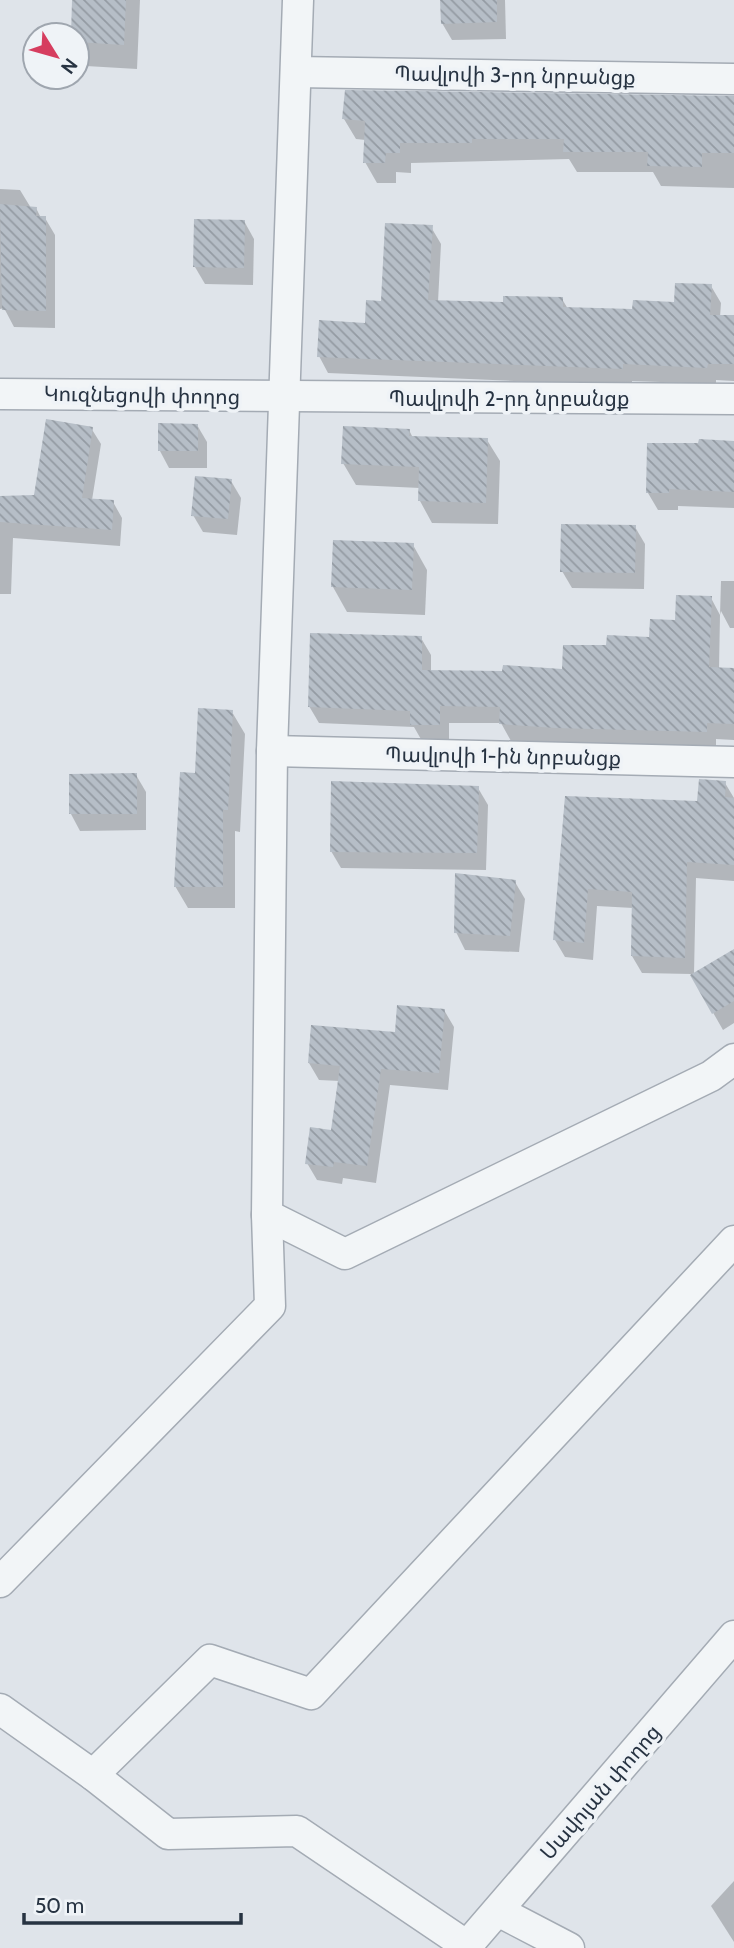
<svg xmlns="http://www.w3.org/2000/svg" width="734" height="1948" font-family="Cabin,'Noto Sans Armenian',sans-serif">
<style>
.shadow{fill:#0003}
.building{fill:url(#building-back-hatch)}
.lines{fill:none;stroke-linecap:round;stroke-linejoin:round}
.minor-casing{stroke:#a4abb4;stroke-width:33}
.minor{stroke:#f2f5f7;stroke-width:30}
.labels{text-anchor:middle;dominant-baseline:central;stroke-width:7;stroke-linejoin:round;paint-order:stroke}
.street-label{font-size:21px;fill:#273342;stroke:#eff3f7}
</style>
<defs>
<pattern id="building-back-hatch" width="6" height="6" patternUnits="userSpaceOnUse" patternTransform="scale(1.75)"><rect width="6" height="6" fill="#b6bec7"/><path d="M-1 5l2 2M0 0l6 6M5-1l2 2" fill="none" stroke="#949ba3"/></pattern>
</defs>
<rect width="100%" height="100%" fill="#dfe4ea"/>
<g class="shadow">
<polygon points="74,0 140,0 137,69 86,66 77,50 77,35 72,35"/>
<polygon points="442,0 505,0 506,39 452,40 442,23"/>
<polygon points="734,98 734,188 661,186 653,172 577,172 569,159 411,163 411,173 396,172 396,183 377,183 365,162 366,140 356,139 344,119"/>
<polygon points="0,189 20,190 31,208 36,208 41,218 45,218 55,235 55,328 14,327 4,308 0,309"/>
<polygon points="244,221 254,239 253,285 205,284 195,267"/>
<polygon points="431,227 441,244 438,302 505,303 562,299 568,309 634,310 675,304 711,286 721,303 720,317 734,317 734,381 716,380 716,384 632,381 632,386 328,373 319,356 367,325"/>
<polygon points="197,425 207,442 207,468 169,468 160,451"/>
<polygon points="91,428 101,444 92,500 113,502 122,518 120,546 13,538 11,594 0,594 0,498 36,497"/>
<polygon points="409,430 413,438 487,440 500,461 498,524 432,523 420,501 420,488 356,485 343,463"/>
<polygon points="734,442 734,508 678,506 678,510 658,510 648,493"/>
<polygon points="231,481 241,498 237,535 203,532 193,515"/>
<polygon points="635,527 645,544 644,589 572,588 562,571"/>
<polygon points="413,545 427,570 425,615 347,612 333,587"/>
<polygon points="721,581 734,581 734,628 730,628 721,611 720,615"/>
<polygon points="711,598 720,615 719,669 734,670 734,740 716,739 716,749 511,741 501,723 449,723 449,742 422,741 414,727 319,723 309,706 421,638 431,655 431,672 563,671 608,647 651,639"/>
<polygon points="232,712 245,734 240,832 235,831 235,908 188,908 175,886 196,774"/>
<polygon points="136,775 146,792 146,830 80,831 71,814"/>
<polygon points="725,783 734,798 734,881 696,878 694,974 734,951 734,1023 723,1030 691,974 642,973 632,956 633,908 597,906 593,960 565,957 555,940 567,798 699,803"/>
<polygon points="478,788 488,805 486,870 341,868 331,851"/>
<polygon points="515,882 525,899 519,952 465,950 456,932"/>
<polygon points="444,1010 454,1027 448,1090 390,1085 376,1183 343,1178 342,1184 317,1180 307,1163 332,1132 340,1081 319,1080 309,1063 397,1034"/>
<polygon points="734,1881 734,1942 711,1906"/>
</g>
<g class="building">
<polygon points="72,0 126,0 124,45 77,42 77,35 71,35"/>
<polygon points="440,0 497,0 497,22 441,24"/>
<polygon points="345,90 734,96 734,153 702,153 702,167 647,166 648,152 563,152 564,139 472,139 472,143 400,143 400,153 386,153 385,163 363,163 365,121 342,119"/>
<polygon points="0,204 37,207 36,216 46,216 46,311 2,310"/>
<polygon points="194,219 245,220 244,268 193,267"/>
<polygon points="385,223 433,225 428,300 503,302 503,296 563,297 563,307 632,309 633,300 674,302 675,283 712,284 710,315 734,315 734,364 708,364 707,368 623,364 623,369 317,357 319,320 365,323 366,300 381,301"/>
<polygon points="46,419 93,427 82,498 114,500 112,530 0,522 0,496 34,495"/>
<polygon points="158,423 198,424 198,451 158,451"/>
<polygon points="343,426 410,429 409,436 488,438 486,503 418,501 419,467 341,464"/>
<polygon points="699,439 734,441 734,492 669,489 669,493 646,493 647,443 698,443"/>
<polygon points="195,476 232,479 228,519 191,516"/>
<polygon points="561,524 636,525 635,573 560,572"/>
<polygon points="333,540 414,543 412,590 331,587"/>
<polygon points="676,595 712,596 709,667 734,668 734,724 707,723 707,732 556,728 499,724 500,707 440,706 440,725 410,725 410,711 308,707 310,633 422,636 422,670 502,671 503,665 562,669 563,645 606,645 607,635 649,637 650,619 675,620"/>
<polygon points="198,708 233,710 228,810 223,810 223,887 174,887 180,772 195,773"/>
<polygon points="137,773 137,814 69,814 69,774"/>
<polygon points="699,779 726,781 725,797 734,798 734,865 687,862 685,958 631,956 632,892 588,889 584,943 553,940 565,796 697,801"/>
<polygon points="331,781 479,786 477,853 330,852"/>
<polygon points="455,873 516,880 510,936 454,933"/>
<polygon points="734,949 734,1001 712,1014 690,975"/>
<polygon points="397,1005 445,1009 439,1073 381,1069 367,1166 334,1162 333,1167 305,1164 310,1127 331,1130 340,1066 308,1063 311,1025 395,1032"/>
</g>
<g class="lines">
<g class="minor-casing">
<g id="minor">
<polyline points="296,72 734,79"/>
<polyline points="0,394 734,399"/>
<polyline points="272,751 734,762"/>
<polyline points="267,1215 345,1254 711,1076 734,1059"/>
<polyline points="0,1582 270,1306 267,1215 272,751 298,0"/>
<polyline points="0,1709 93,1775 168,1834 297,1831 467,1946"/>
<polyline points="93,1775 210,1660 311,1694 734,1241"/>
<polyline points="498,1911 569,1948"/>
<polyline points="465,1948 734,1636"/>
</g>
</g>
<use href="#minor" class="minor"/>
</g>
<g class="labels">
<g class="street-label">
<text transform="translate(515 75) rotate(1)">Պավլովի 3-րդ նրբանցք</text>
<text transform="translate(142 395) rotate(1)">Կուզնեցովի փողոց</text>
<text x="509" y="398">Պավլովի 2-րդ նրբանցք</text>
<text transform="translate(503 756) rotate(1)">Պավլովի 1-ին նրբանցք</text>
<text transform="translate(600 1792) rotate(-49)">Սավոյան փողոց</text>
</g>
</g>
<g transform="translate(56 56) rotate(127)"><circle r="33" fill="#eff3f7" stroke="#9fa6af" stroke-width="2"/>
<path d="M0-5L12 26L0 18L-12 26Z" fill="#d63d5f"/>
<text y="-10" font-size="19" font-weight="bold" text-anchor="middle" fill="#273342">N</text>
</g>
<path d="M24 1913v10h217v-10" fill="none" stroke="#273342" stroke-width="3.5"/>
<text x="35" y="1913" font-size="21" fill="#273342" stroke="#eff3f7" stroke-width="5" paint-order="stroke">50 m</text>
</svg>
